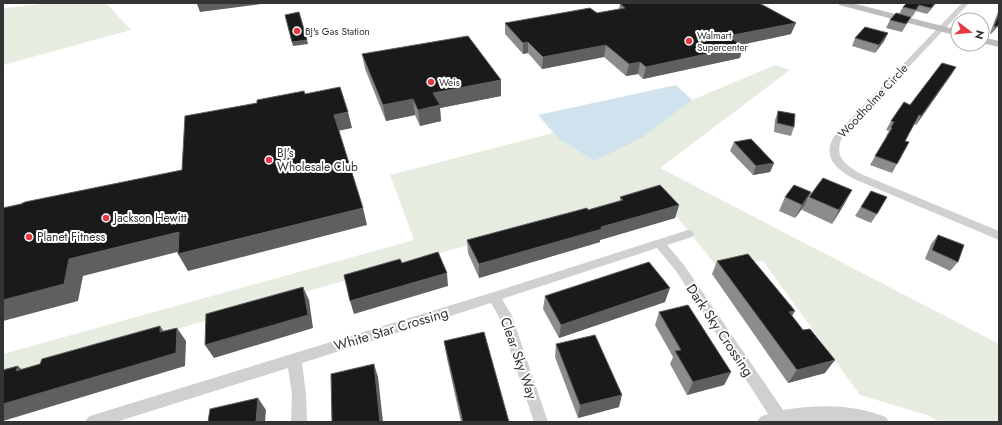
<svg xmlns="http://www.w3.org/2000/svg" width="1002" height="425" font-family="Jost,sans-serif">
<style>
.green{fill:#e6ecdf}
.water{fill:#cfe2ee}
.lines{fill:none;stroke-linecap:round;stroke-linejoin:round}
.street{fill:#d0d0d0;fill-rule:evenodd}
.secondary{fill:#bdbdbd;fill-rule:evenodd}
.wall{fill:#8c8c8c}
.shaded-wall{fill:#5f5f5f}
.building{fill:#1a1a1a;stroke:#5f5f5f}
.poi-dot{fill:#e63946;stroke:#fff;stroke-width:1.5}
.labels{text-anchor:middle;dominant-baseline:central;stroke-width:4;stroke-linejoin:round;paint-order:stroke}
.far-poi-label{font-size:10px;fill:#333;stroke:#fff;text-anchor:start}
.street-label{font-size:12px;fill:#333;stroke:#fff}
.poi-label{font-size:12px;fill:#333;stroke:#fff;text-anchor:start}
.near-street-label{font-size:14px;fill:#333;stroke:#fff}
</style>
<rect width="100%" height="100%" fill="#fff"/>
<g class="green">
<polygon points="50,3 106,3 131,30 3,65 3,11 5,8"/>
<polygon points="775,65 790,70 660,168 999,344 999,422 940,422 927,415 860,395 763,261 715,264 656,191 3,379 3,354 414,240 390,175 553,133 558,138 594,161 692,100"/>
</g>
<polygon class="water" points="676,85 692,100 643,137 594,161 558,138 538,115"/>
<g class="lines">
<g class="street">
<path d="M962,3H969L842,138C833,157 847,166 861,174L999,231V240L854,179C836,169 821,156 835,135Z"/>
<path d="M688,230L692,231L694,234L692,237L667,245L684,265L783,410C817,404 854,404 886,417L889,422L823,421L757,422L760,417L768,414L676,271L657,248L502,299L512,316L548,422H534L499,317L491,303L302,363L306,394L307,422H291L292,394L288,368L116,422H85L88,417L93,415L494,292Z"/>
</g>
<g class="secondary">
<polygon points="838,3 852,3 958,30 958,36 839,5"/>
<polygon points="982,37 999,41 999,47 982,43"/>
</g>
</g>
<g class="wall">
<polygon points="907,3 936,3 927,14 916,11 912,17 899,14 903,7"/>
<polygon points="620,4 791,34 741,45 740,58 643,79 638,74 626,76 604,57 542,69 528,53 523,54 505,34 505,23 597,13 619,9"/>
<polygon points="999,9 999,25 991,34 990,33"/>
<polygon points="911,17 902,32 886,28 890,20"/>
<polygon points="888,33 884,41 875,53 852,46 855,38"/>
<polygon points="362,54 501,96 440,108 441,121 420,126 415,115 386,121 365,69"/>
<polygon points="956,67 951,75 916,125 914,124 905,141 897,164 892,173 870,165 887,136 886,136 889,131 886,130 891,121"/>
<polygon points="778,111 794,127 791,136 774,132 775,120"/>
<polygon points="734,142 774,163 770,172 753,175 730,151"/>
<polygon points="871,191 877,214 871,223 855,216"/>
<polygon points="620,197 679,205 675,218 600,240 600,242 479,278 468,253 467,240 588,210 620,201"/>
<polygon points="785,197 805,205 795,218 779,211"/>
<polygon points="809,197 845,203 832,224 802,210"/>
<polygon points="938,235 958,262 950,271 925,259 931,244"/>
<polygon points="717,261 792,316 825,373 788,383 712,274"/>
<polygon points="545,296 665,302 559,338 543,309"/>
<polygon points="659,312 731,372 724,385 687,395 670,364 673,357 655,325"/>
<polygon points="444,341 509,422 461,422 446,354"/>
<polygon points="556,344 619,407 578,418 555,357"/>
</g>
<g class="shaded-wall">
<polygon points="207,3 261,3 261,4 200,12 197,4"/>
<polygon points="935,3 936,3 927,14 931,8"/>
<polygon points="796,23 791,34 725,48 728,36"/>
<polygon points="999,24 999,25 991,34 996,27"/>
<polygon points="888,33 884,41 875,53 879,45"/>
<polygon points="307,40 308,44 293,46 292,42"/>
<polygon points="528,42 528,53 523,54 523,43"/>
<polygon points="606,45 604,57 542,69 543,57"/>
<polygon points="743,46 740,58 643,79 646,67"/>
<polygon points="640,62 638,74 626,76 629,64"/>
<polygon points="956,67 951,75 916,125 921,116"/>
<polygon points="501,80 501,96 440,108 441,121 420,126 418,110 433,93"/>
<polygon points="413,99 415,115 386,121 383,105"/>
<polygon points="348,112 352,128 338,131 334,115"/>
<polygon points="774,163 770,172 753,175 756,166"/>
<polygon points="852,190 845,203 832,224 839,210"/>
<polygon points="811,192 805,205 795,218 802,205"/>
<polygon points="679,205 675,218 600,240 600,242 479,278 479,264 601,227"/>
<polygon points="363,208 367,225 188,271 178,254"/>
<polygon points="179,232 189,249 83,276 78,301 3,321 3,300 69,259"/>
<polygon points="447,273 448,286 354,314 350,301"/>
<polygon points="303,287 309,300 313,328 214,358 205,345"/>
<polygon points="670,288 665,302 559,338 561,325"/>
<polygon points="795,311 787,324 789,312"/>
<polygon points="160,326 169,339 160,332"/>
<polygon points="177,328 186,341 185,366 3,421 3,404"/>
<polygon points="835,360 825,373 788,383 797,370"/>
<polygon points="374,364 378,377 383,422 380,422"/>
<polygon points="18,366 32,379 16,371"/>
<polygon points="731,372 724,385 687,395 693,382"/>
<polygon points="622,395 619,407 578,418 580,405"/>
<polygon points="258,398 266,410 265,422 256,422"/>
</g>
<g class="building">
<polygon points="197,3 207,3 197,4"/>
<polygon points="628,3 759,3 796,23 728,36 743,46 646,67 640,62 629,64 606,45 543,57 528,42 523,43 505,23 590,8 597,13 625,8 620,4"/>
<polygon points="907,3 935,3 931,8 919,5 916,10 903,7"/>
<polygon points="299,12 307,40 292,42 285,15"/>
<polygon points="896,13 911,17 906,24 890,20"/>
<polygon points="999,14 999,24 996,27 994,26"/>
<polygon points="865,27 888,33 879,45 855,38"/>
<polygon points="468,36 501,80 433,93 440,105 418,110 413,99 383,105 362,54"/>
<polygon points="942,63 956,67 921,116 919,115 905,141 909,142 897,164 875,156 892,128 891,127 894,122 891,121 904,102 910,105"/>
<polygon points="340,87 348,112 334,115 363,208 178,254 179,232 69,259 64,284 3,300 3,208 21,204 25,202 182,170 185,116 257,103 257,100 304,91 305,94"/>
<polygon points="778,111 795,114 794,127 777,123"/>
<polygon points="751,139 774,163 756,166 734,142"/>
<polygon points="823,178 852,190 839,210 809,197"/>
<polygon points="660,185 679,205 601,227 602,229 479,264 467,240 587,208 588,210 623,200 620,197"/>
<polygon points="794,185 811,192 802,205 785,197"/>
<polygon points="871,191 887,197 877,214 861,207"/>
<polygon points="938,235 964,245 958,262 932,250"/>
<polygon points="438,252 447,273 350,301 344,275 400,259 402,263"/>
<polygon points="748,254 795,311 789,312 803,330 810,329 835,360 797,370 717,261"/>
<polygon points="649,262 670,288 561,325 545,296"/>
<polygon points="303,287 308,315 205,345 206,314"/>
<polygon points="688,305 731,372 693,382 675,351 681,350 659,312"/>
<polygon points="160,326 160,332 177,328 176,353 3,404 3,370 18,366 16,371 40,364 42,359"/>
<polygon points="484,332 509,422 463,422 444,341"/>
<polygon points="595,335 622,395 580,405 556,344"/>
<polygon points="374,364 380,422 332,422 331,374"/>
<polygon points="258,398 256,422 208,422 210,409"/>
</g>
<g class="poi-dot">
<circle cx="297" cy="31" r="4"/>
<circle cx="689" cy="41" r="4"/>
<circle cx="431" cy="82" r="4"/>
<circle cx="269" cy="160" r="4"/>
<circle cx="106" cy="218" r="4"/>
<circle cx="29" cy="237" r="4"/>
</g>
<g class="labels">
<g class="far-poi-label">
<text x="305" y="31">BJ's Gas Station</text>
<text x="697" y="35">Walmart<tspan x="697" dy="12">Supercenter</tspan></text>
<text x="439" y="82">Weis</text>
</g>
<g class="street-label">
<text transform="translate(873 101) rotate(-47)">Woodholme Circle</text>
</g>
<g class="poi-label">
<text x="277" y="153">BJ's<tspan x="277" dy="14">Wholesale Club</tspan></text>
<text x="114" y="218">Jackson Hewitt</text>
<text x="37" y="237">Planet Fitness</text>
</g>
<g class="near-street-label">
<text transform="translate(391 329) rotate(-17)">White Star Crossing</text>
<text transform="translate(720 330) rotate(56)">Dark Sky Crossing</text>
<text transform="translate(519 358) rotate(71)">Clear Sky Way</text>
</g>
</g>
<rect width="1002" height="425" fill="none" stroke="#333333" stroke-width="8"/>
<g transform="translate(970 32) rotate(106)"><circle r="19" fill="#ffffff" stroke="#adadad"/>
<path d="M0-3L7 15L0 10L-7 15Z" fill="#e63946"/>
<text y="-6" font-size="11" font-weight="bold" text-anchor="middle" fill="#333333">N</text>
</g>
</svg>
